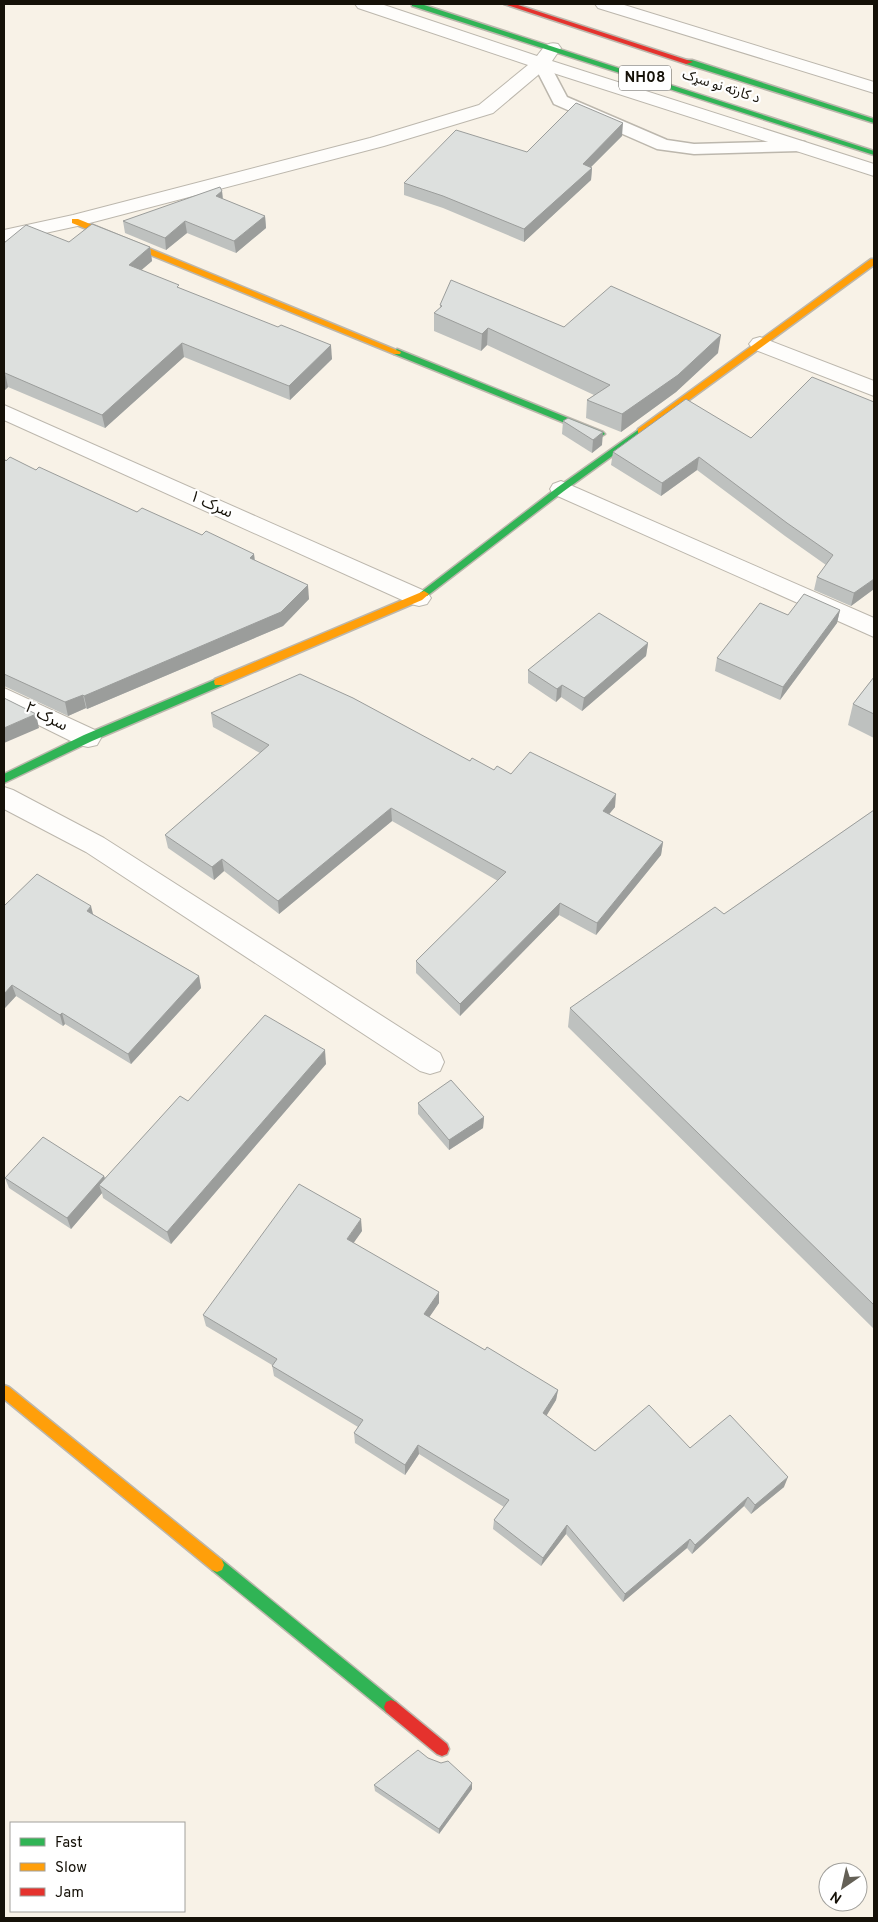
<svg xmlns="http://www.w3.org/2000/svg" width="878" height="1922" font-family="Overpass,'Noto Sans Arabic',sans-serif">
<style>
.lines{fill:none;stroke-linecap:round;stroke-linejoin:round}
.lane-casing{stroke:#bcb7ad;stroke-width:3}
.street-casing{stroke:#bcb7ad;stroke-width:2}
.fast-casing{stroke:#bcb7ad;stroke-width:3}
.slow-casing{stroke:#bcb7ad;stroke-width:3}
.jam-casing{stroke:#bcb7ad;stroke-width:3}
.lane{fill:#fefdfb;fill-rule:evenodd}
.street{fill:#fefdfb;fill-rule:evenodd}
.fast{fill:#30b455;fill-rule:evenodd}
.slow{fill:#ff9f0a;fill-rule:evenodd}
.jam{fill:#e5322d;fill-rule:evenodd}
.wall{fill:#bec1bf}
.shaded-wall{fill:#9b9d9b}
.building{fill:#dde0de;stroke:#9b9d9b}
.labels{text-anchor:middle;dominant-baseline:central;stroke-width:4.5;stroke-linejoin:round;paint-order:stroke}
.far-street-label{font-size:14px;fill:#151108;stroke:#fff}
.shield{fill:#fff;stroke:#5b5852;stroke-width:1}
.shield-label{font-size:15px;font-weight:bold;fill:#151108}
.street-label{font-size:16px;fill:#151108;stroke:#fff}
</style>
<rect width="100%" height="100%" fill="#f8f2e7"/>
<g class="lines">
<g class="lane-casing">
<polygon id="lane" points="541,58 547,60 549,63 567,97 667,140 694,144 799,141 805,142 808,146 805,150 799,151 694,154 657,149 554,104 533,63 535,60"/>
</g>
<g class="street-casing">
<g id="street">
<path d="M355,4H381L537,56C544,47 547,41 558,44L561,48L552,61L874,164V176L544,70L493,113L384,146L82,225L4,242V230L73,215L370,138L479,105L528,65L358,8Z"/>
<polygon points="595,4 621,4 874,82 874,93 598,8"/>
<polygon points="760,337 874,381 874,396 753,349 749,344 753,339"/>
<polygon points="4,405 427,592 431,598 427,604 419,606 411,604 4,420"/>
<polygon points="561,481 874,618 874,637 553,494 550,489 553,484"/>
<polygon points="4,688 97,731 101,738 97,745 88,747 79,745 4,708"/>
<polygon points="4,787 13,790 104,838 440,1053 444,1062 440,1071 430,1074 420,1071 86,852 4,809"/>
</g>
</g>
<g class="fast-casing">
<g id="fast">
<polygon points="412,4 421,4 874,151 874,155 412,6"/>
<polygon points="686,60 692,60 874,119 874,123 686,64"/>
<polygon points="397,349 603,432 605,434 600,437 597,436 394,354 393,352"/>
<polygon points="641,428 645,431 644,433 564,491 427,596 421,596 419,594 421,592 558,487"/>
<polygon points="219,678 223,679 224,682 223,685 92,741 4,783 4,774 84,735"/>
<polygon points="217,1558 222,1560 396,1702 398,1707 396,1712 391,1714 386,1712 212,1570 210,1565 212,1560"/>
</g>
</g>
<g class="slow-casing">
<g id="slow">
<polygon points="72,219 78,219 401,352 400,354 394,354 72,223"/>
<polygon points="871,259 874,259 874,265 644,433 638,433 638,429"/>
<polygon points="424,591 429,594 422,600 223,685 215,685 214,682 215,679"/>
<polygon points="4,1385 9,1387 222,1560 224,1565 222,1570 217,1572 212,1570 4,1399"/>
</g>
</g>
<g class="jam-casing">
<g id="jam">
<polygon points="504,4 515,4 693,62 686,64"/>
<polygon points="391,1700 396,1702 447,1744 449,1749 447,1754 442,1756 437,1754 386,1712 384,1707 386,1702"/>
</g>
</g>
<use href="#lane" class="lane"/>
<use href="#street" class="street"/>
<use href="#fast" class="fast"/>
<use href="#slow" class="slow"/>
<use href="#jam" class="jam"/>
</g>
<g class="wall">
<polygon points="622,136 591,167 592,168 591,180 524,242 443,208 404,195 404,183 527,152"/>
<polygon points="222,191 223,199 265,216 266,228 236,253 187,233 166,250 125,233 123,221"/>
<polygon points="69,242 150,247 152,261 141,270 332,359 290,400 184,357 105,428 8,387 4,391 4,243"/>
<polygon points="440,305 564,327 718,353 676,392 621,432 586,418 587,400 594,395 487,345 481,351 434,331 434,313 440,308"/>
<polygon points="686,399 874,589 851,606 814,590 817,577 826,565 785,536 697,470 661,496 611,465 613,452"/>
<polygon points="563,421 602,445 592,453 562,434"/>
<polygon points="4,459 36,470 137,512 254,554 255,560 309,599 283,626 87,709 86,708 68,716 4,686"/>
<polygon points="840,610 837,623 780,700 715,671 717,658 788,615"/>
<polygon points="648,643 646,656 582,711 561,697 556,702 528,683 528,670"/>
<polygon points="874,677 874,738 848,725 853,704"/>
<polygon points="211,713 470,761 494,770 511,774 615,807 609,814 663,842 661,855 596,935 559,915 460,1016 416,973 416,961 498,881 392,821 279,914 224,871 214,880 168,848 165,835 260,753 213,727"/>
<polygon points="874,810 874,1329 568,1027 570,1008 724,914"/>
<polygon points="4,906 94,915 199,976 201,988 131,1064 65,1024 63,1026 16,996 4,1009"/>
<polygon points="326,1064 171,1244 103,1198 102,1193 71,1229 9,1188 5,1178 104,1176 105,1178 188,1101"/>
<polygon points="418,1103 484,1117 483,1128 449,1150 418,1114"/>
<polygon points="362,1231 353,1243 439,1303 429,1317 485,1350 558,1390 556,1400 546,1416 595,1451 690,1448 784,1487 751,1514 744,1506 692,1554 687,1548 623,1602 566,1534 541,1566 493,1529 494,1520 504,1507 419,1454 405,1475 355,1443 354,1433 358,1427 274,1376 272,1365 206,1326 203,1315"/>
<polygon points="428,1758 472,1789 439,1834 375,1791 374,1785"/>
</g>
<g class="shaded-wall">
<polygon points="623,123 622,136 583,175 592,168 591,180 524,242 524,229 583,164"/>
<polygon points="222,191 223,203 216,196"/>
<polygon points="265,216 266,228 236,253 234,241"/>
<polygon points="185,221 187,233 166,250 165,238"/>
<polygon points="150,247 152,261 131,279 129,265"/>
<polygon points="488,328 487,345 481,351 482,334"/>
<polygon points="721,335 718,353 676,392 621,432 622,414"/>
<polygon points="182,343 184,357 105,428 102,415"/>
<polygon points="331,345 332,359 290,400 289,386"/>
<polygon points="5,373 8,387 4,391 4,374"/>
<polygon points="603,432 602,445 592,453 593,440"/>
<polygon points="699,457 697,470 661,496 662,483"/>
<polygon points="254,554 255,567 250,558"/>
<polygon points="874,579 874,589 851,606 854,593"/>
<polygon points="308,585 309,599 283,626 87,709 84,696"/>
<polygon points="840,610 837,623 780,700 783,687"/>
<polygon points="648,643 646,656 582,711 584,698"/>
<polygon points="562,685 561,697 556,702 557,689"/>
<polygon points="83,695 86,708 68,716 65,702"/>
<polygon points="36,714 39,728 4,743 4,728"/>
<polygon points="616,794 615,807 601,824 603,811"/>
<polygon points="391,808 392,821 279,914 278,901"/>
<polygon points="663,842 661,855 596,935 597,923"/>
<polygon points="222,859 224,871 214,880 212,867"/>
<polygon points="560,903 559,915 460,1016 460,1004"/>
<polygon points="91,906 94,918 87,911"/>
<polygon points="199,976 201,988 131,1064 128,1054"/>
<polygon points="12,985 16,996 4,1009 4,994"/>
<polygon points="62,1013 65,1024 63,1026 60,1015"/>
<polygon points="325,1050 326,1064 171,1244 167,1232"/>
<polygon points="484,1117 483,1128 449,1150 449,1140"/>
<polygon points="104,1176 107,1186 99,1185 102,1193 71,1229 67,1218"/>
<polygon points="361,1219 362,1231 348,1251 347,1239"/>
<polygon points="439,1292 439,1303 424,1325 424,1314"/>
<polygon points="558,1390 556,1400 542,1423 543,1413"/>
<polygon points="418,1445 419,1454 405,1475 405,1465"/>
<polygon points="788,1477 784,1487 751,1514 755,1505"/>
<polygon points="748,1497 744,1506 692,1554 695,1545"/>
<polygon points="567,1525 566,1534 541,1566 543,1558"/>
<polygon points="690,1539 687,1548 623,1602 625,1594"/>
<polygon points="472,1783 472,1789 439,1834 439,1829"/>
</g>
<g class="building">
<polygon points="576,103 623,123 583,164 592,168 524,229 443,196 404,183 456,130 527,152"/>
<polygon points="220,187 222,191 216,196 265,216 234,241 185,221 165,238 123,221"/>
<polygon points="92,224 150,247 129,265 179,285 177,287 278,327 281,325 331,345 289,386 182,343 102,415 5,373 4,374 4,243 26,225 69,242"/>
<polygon points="451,280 564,327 611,286 721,335 678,375 622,414 587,400 610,385 488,328 482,334 434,313 442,306 440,305"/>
<polygon points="812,377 874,402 874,579 854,593 817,577 833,555 787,523 699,457 662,483 613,452 686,399 751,438"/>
<polygon points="568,418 603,432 593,440 563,421"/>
<polygon points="10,457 36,470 39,467 137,512 142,508 202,535 206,531 254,554 250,558 308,585 281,612 84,696 83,695 65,702 4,674 4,459 6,461"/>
<polygon points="804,594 840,610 783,687 717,658 760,603 788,615"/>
<polygon points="599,613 648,643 584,698 562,685 557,689 528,670"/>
<polygon points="300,674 353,698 470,761 472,758 494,770 497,766 511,774 530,752 616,794 603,811 663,842 597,923 560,903 460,1004 416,961 506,872 391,808 278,901 222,859 212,867 165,835 269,745 211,713"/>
<polygon points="874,677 874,714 853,704"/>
<polygon points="4,698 36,714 4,728"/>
<polygon points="874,810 874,1305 570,1008 715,907 724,914"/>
<polygon points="37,874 91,906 87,911 199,976 128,1054 62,1013 60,1015 12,985 4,994 4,906"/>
<polygon points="265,1015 325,1050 167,1232 99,1185 180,1096 188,1101"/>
<polygon points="451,1080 484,1117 449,1140 418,1103"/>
<polygon points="43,1137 104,1176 67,1218 5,1178"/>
<polygon points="299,1184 361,1219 347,1239 439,1292 424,1314 485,1350 487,1347 558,1390 543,1413 595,1451 649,1405 690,1448 730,1415 788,1477 755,1505 748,1497 695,1545 690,1539 625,1594 567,1525 543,1558 494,1520 509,1500 418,1445 405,1465 354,1433 363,1420 272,1366 277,1359 203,1315"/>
<polygon points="418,1750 428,1758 441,1763 448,1761 472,1783 439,1829 374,1785"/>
</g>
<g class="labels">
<g class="far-street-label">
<text transform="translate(721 87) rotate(18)">د کارته نو سړک</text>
</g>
<rect class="shield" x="619" y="65.5" width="52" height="25" rx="4"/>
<g class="shield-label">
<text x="645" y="78">NH08</text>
</g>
<g class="street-label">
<text transform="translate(211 505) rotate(24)">سرک ۱</text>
<text transform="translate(46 717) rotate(27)">سرک ۲</text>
</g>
</g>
<rect width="878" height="1922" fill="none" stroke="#151108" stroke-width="10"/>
<rect x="10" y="1822" width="175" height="90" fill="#ffffff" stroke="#a1a09c"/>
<rect x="20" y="1838" width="25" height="8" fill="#30b455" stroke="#a1a09c"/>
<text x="55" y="1847" font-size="15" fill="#151108">Fast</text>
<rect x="20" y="1863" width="25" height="8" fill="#ff9f0a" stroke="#a1a09c"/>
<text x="55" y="1872" font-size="15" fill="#151108">Slow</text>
<rect x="20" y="1888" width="25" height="8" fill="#e5322d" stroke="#a1a09c"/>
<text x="55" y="1897" font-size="15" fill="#151108">Jam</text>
<g transform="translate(843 1887) rotate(214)"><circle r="24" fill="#ffffff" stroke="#a1a09c"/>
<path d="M0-4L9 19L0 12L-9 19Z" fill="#646056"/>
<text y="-8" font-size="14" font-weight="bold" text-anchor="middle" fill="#151108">N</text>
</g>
</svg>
